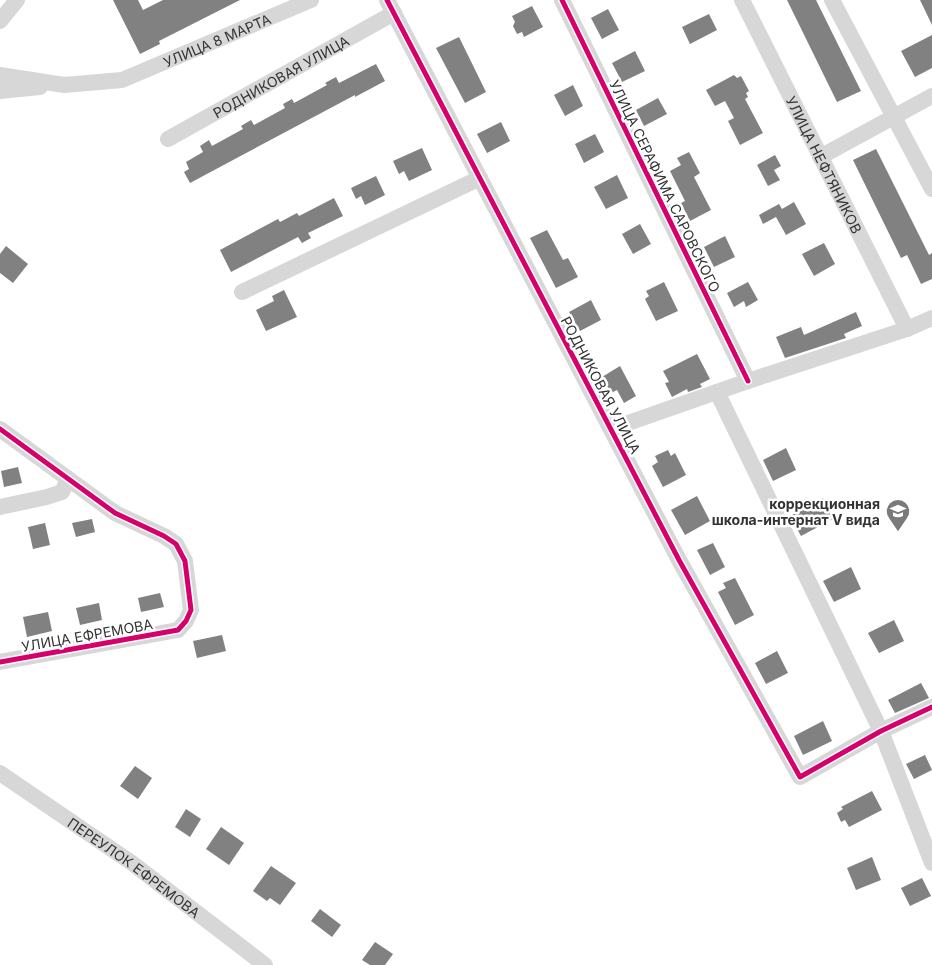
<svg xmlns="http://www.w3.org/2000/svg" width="932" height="965" font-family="Inter,sans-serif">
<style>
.building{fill:#818181}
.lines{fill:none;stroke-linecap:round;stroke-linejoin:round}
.minor{stroke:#d7d7d7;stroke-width:16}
.cycleway-casing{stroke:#fff;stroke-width:8}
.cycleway{stroke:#d6006c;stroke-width:5}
.labels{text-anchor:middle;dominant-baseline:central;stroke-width:5;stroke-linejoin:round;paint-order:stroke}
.street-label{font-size:14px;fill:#333;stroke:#fff}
.poi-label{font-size:14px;font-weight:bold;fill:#333;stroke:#fff;text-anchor:end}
</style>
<rect width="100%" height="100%" fill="#fff"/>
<g class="building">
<polygon points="113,0 138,0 143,10 163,0 240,0 159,41 160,44 140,54"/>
<polygon points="787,0 816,0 861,91 837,102"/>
<polygon points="920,0 932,0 932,25"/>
<polygon points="532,6 543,27 524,37 522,32 517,34 513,26 515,22 512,16"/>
<polygon points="608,9 619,30 602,39 591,18"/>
<polygon points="709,14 717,30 690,44 682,27"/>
<polygon points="932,35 932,68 915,77 901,51"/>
<polygon points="459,37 486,92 465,103 436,48"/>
<polygon points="635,51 645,71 622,82 612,63"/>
<polygon points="376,64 385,81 355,97 355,95 190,183 184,172 189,169 186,162 203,152 200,146 209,140 212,146 243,129 241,126 251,120 254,125 285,108 283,104 292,99 294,103 327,85 325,83 336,77 339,83"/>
<polygon points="734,75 737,78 741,76 749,91 746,93 748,97 745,99 763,133 740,145 728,121 734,118 725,101 715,106 706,90"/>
<polygon points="573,85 583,106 565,116 554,95"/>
<polygon points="658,98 667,114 644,126 636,110"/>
<polygon points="501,122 510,141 487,153 477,134"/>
<polygon points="595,134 604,152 584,163 575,144"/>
<polygon points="422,148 432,170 409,181 404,171 399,174 393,161"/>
<polygon points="876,149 929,255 932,253 932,279 921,284 907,255 901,258 853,160"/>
<polygon points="689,152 700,173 694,177 711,210 690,221 681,203 685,201 670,171 681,165 677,158"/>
<polygon points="775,155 781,166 774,170 780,180 768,186 757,165"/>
<polygon points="617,175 628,198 606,209 594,187"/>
<polygon points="376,176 385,195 365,205 361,196 356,199 351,188"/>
<polygon points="334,198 343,216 308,233 311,238 302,243 298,237 231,272 220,250 278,219 280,222 297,213 299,216"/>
<polygon points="794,202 806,224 786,235 776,217 763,224 759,215 779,204 782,209"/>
<polygon points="640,224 651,244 633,254 622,234"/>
<polygon points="547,230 563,260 568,258 578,277 556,288 530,238"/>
<polygon points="725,236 735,257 714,267 704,247"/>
<polygon points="824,243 835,264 814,276 802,254"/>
<polygon points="6,246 28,264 13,283 0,273 0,254"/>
<polygon points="664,282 678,311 656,321 645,299 649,296 646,291"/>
<polygon points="748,282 758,300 746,307 744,301 734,307 727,293"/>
<polygon points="284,290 297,317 266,331 256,310 274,301 272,296"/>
<polygon points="591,300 601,320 580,331 569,312"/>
<polygon points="856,312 862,326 844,334 846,338 785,358 776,337 801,327 804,335"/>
<polygon points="697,354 710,379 700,384 702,387 688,392 687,389 672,397 665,383 669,382 663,371"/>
<polygon points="620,366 636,396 624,403 617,390 611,393 602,377"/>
<polygon points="786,448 796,470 773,481 763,460"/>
<polygon points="668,450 671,456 675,453 686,475 663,487 652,466 658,462 655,456"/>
<polygon points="18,467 22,483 4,487 1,471"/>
<polygon points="697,496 710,521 685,535 671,510"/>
<polygon points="823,498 833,519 801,536 790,516"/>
<polygon points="92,519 95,532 76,537 72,523"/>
<polygon points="45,523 50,545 33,549 28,527"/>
<polygon points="713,543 725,567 710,575 697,550"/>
<polygon points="851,567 861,589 834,602 823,581"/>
<polygon points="735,578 754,615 735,625 718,592 726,588 723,583"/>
<polygon points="160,593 164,607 141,612 138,598"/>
<polygon points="99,603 102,620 80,625 76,608"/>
<polygon points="48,612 52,631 27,637 23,617"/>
<polygon points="894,620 904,641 879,653 868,633"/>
<polygon points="222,635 226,651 197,658 193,641"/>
<polygon points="777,651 788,673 766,684 755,663"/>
<polygon points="921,683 929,698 895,713 888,700"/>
<polygon points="823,721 832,741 803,755 794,736"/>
<polygon points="925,755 932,770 914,779 906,764"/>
<polygon points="135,766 152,778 138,799 120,786"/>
<polygon points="872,791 882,810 849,827 845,820 841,822 837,813 843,809 841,807"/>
<polygon points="186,809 201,819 190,837 175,827"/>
<polygon points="221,827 244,843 229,865 206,849"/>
<polygon points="872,857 881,880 856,890 847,868"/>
<polygon points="271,866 296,883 280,905 270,898 267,901 253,891"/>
<polygon points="922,878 931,896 910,906 901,888"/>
<polygon points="320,909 341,925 332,937 311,921"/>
<polygon points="375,942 393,954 385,965 370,965 362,960"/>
</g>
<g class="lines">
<g class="minor">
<polyline points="387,0 679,560 800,777 881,731 932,707"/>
<polyline points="562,0 748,381"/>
<path id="s1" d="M742,0L907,329"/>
<polyline points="832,0 932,189"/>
<polyline points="0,21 17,0"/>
<path id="s2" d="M0,75L64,85L122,80L311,0"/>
<polyline points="0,91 40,87"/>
<path id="s3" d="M168,139L394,13"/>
<polyline points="820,157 932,96"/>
<polyline points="242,292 480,178"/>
<polyline points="717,392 881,731 932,863"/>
<polyline points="0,429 115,513 164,536 176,544 185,561 191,610 186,621 178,630 0,662"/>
<polyline points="611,429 748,381 907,329 932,318"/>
<polyline points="0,507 47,497 62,492 68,479"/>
<path id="s4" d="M0,773L132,863L265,965"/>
</g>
<g class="cycleway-casing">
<g id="cycleway">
<polyline points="387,0 679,560 800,777 881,731 932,707"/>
<polyline points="562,0 748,381"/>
<polyline points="0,429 115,513 164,536 176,544 185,561 191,610 186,621 178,630 0,662"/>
</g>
</g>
<use href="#cycleway" class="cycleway"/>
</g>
<defs>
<g id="school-pin" transform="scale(1.25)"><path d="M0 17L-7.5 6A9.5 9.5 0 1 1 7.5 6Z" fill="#7a7a7a" stroke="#fff"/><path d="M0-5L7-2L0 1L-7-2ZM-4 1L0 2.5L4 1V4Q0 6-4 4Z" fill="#fff"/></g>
</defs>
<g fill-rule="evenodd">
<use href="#school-pin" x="898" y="511"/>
</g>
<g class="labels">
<g class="street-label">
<text stroke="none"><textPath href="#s2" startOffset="226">УЛИЦА 8 МАРТА</textPath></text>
<text stroke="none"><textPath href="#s3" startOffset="129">РОДНИКОВАЯ УЛИЦА</textPath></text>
<text stroke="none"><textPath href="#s1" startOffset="184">УЛИЦА НЕФТЯНИКОВ</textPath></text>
<text transform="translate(665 186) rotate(64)">УЛИЦА СЕРАФИМА САРОВСКОГО</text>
<text transform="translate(601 385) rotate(62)">РОДНИКОВАЯ УЛИЦА</text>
<text transform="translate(87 635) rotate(-10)">УЛИЦА ЕФРЕМОВА</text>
<text stroke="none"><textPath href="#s4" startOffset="164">ПЕРЕУЛОК ЕФРЕМОВА</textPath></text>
</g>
<g class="poi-label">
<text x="880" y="503">коррекционная<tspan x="880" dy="16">школа-интернат V вида</tspan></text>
</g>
</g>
</svg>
